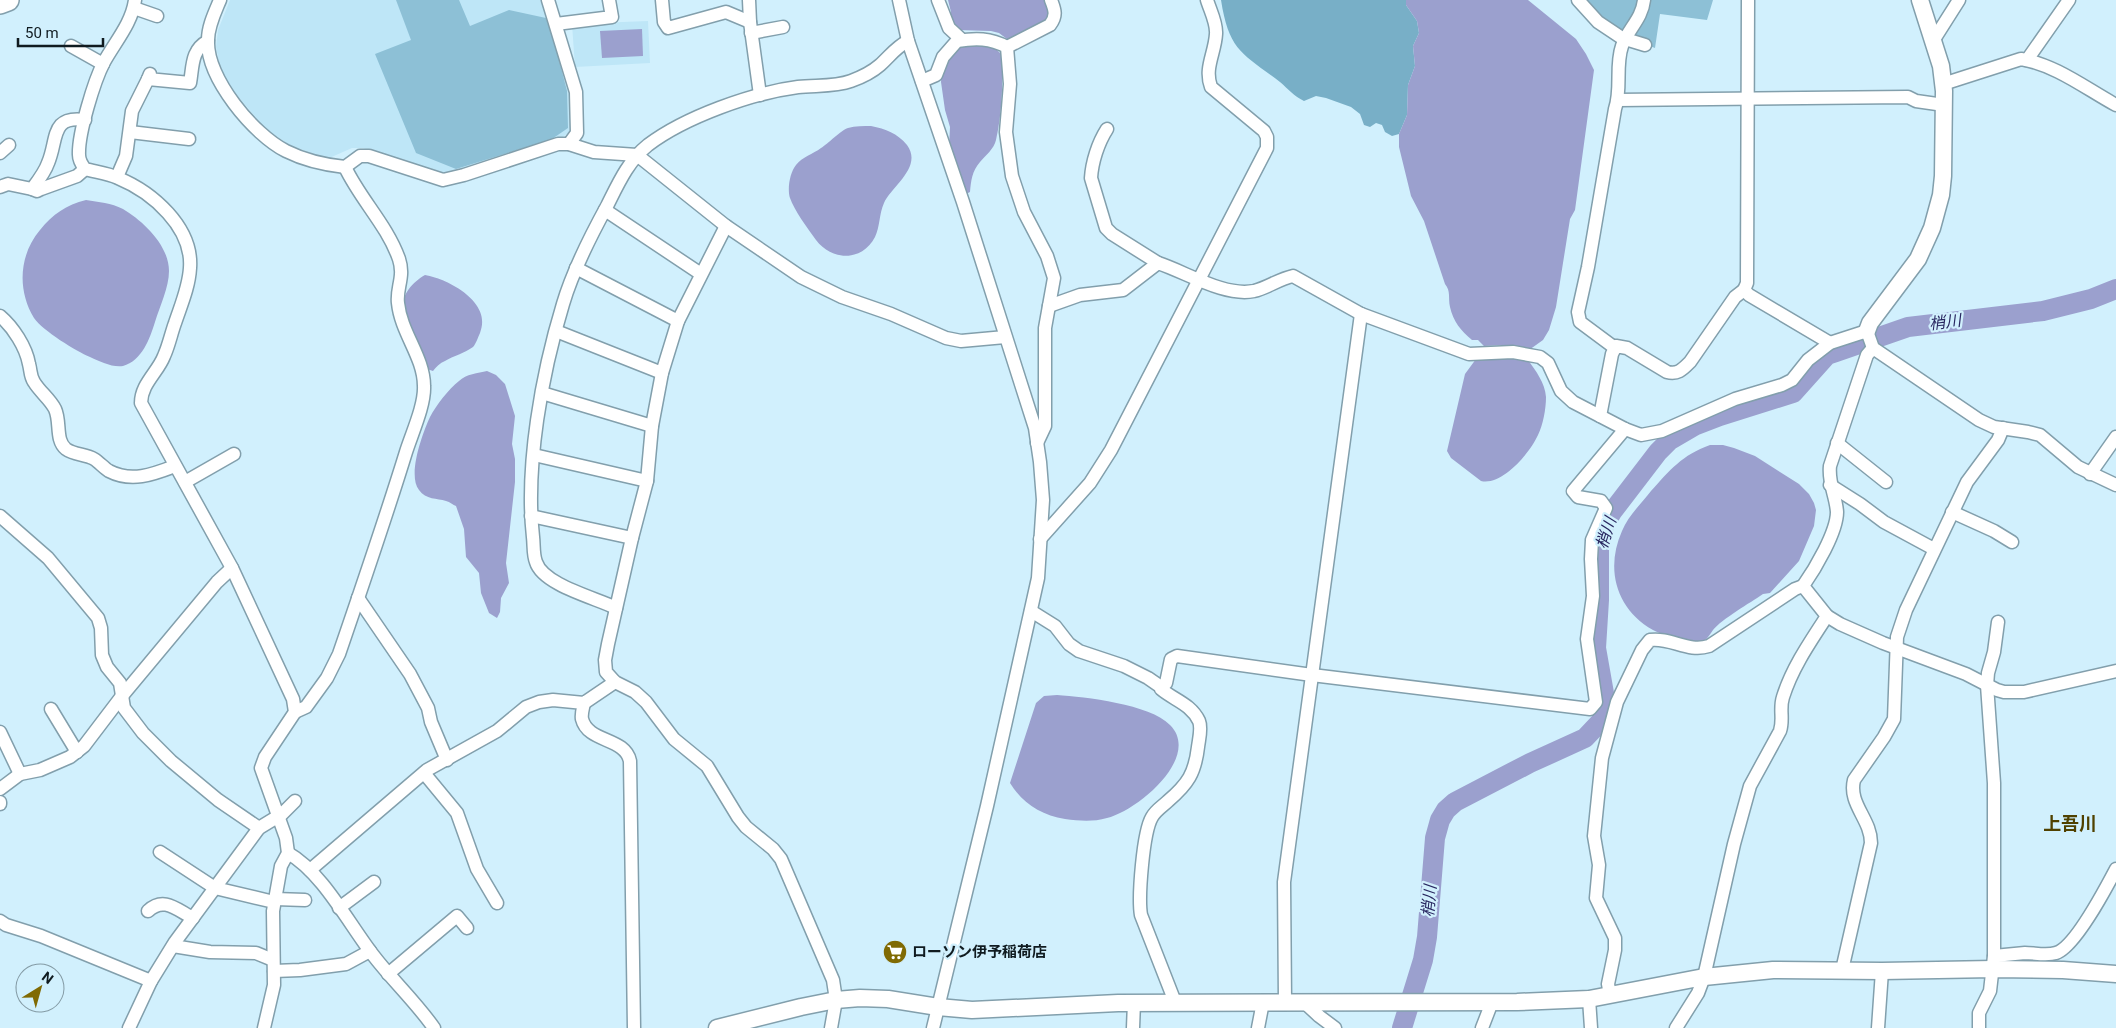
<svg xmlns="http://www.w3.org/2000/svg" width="2116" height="1028" font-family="Roboto,'Noto Sans JP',sans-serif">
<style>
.built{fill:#bee6f7}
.green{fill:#8dc0d6}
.forest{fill:#78afc7}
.water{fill:#9ba0ce}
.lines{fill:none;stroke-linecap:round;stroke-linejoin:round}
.river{stroke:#9ba0ce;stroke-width:20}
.minor-casing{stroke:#829fac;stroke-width:15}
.tertiary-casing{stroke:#829fac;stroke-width:19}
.trunk-casing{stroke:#829fac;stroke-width:24}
.minor{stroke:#fff;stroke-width:12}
.tertiary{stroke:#fff;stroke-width:16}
.trunk{stroke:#fff;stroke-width:21}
.labels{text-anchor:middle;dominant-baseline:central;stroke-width:4.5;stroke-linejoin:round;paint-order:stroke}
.poi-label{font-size:15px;font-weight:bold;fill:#101b20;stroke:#d1f0fd;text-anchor:start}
.water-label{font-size:16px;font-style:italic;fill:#282760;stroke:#d1f0fd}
.quarter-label{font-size:18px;font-weight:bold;fill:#504100;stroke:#d1f0fd}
</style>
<rect width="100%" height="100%" fill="#d1f0fd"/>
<g class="built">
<polygon points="230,0 543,0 571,90 572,130 560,139 444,176 363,148 352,148 327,159 289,145 265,128 229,86 221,73 216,47 218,30"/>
<polygon points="648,21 650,63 575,67 572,24"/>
</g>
<g class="green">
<polygon points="396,0 459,0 470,26 509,10 546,18 557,52 567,91 568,128 552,139 456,169 416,153 375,54 411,40"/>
<polygon points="1581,0 1713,0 1707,20 1660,14 1655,48 1621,35"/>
</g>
<path class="forest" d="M1221,0H1406V5L1417,21L1419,33L1413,46L1415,66L1408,85L1407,115L1399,134L1392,136L1385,132L1382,125L1376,123L1370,127L1364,125L1360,114L1351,107L1326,98L1316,96L1304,101C1294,96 1288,89 1280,82C1242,53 1229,51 1221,0Z"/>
<g class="water">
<polygon points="948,0 1045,0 1049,8 1049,19 1011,42 999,33 991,31 957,30 950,16 951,12"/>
<path d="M1406,0H1528L1576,39L1586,54L1594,70L1575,210L1570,219L1556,307L1549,330L1543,340L1529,350L1504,345L1484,346L1478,340H1472C1461,331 1453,321 1450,307C1448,298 1451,291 1445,284L1424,221L1411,196L1399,147V134L1407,115L1408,85L1415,66L1413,46L1419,33L1417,21L1406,5Z"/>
<polygon points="642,29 643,56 602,58 600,31"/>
<path d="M978,42L994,47L1002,55C1003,84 1002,114 996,140C994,149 985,156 980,162C972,171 971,181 970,192L966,194L949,147L950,127L945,110L941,82L942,68L956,47Z"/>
<path d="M871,126C886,129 897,133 907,145C923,167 892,186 884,203C879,214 880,227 875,237C862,262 832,261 816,240C808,229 794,210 790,198C787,189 790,172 796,165C802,157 813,154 821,148C828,144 841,130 848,128C855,126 864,126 871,126Z"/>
<path d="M86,200C99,202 111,203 123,209C143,221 169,245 169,271C169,287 160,306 155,322C150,338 142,361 123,366C113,368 99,361 90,357C76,351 43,331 34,318C17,290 19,255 40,230C53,214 66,205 86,200Z"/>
<path d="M425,275C449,279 493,303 480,333C478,337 476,344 473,347C465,353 453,356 445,361C440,363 436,367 433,371L427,369C421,354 406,324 403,310C401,294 413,282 425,275Z"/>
<path d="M1504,356L1528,360C1536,371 1545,383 1546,397C1546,409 1543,425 1538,435C1530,453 1502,486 1481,481L1451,458L1447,451L1465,374L1476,359Z"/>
<path d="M487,371L496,375L505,384L515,416L512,444L515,459V482L506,563L509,583L501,598L500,612L497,618L489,613L481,593L479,573L466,557L464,529L456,506C453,505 450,502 446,501C437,498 426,500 419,490C407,475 423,432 430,417C437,404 448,390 459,381C466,374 478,373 487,371Z"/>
<path d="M1710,445H1723L1734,448L1755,456L1799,484L1809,494L1814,503L1816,510L1814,526L1799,561L1770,593L1763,594C1750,603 1722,619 1713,630C1709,636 1705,643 1696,644C1689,644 1660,634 1653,630C1616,609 1605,569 1622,531C1628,516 1641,504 1651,491C1670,470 1682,455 1710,445Z"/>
<path d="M1057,695C1085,697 1150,704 1170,725C1202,757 1137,811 1107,818C1093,822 1080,821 1065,819C1041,815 1023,804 1010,783L1036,703L1044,696Z"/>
</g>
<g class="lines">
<polyline class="river" points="1402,1028 1423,960 1427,937 1435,838 1440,820 1446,810 1455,802 1530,763 1585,738 1602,720 1604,712 1605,699 1596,648 1599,600 1599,544 1604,526 1612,512 1658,452 1670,440 1694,426 1720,416 1793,393 1827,355 1836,352 1908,327 2043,311 2091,299 2116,289"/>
<g class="minor-casing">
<g id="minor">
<path d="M135,0C132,23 115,42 104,62C94,81 78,134 79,155C79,161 82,165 85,169C96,172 108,173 118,178C152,192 193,227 190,268C189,287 181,305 175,323C171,334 169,345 164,356C158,372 141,384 141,403L232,568L293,699L295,712L265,757L261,768L286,838L288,853L281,866L273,911L274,985L264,1028"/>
<path d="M220,0C215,12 208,26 208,40C206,78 254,135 286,151C304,160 326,165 345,167L360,156H369L443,180L464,175L558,144H569L594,152L637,155L726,226L801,277L842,297L891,314L946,338L961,341L1005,337"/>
<polyline points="548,0 576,92 577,133 569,144"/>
<polyline points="662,0 664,22 668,28 726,12 750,22"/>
<polyline points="749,0 750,22 760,95"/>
<polyline points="899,0 908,41 963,202 1035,428 1040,462 1043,500 1038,578 987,806 933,1028"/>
<polyline points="938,0 949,28 962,40"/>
<polyline points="1578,0 1598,22 1622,38 1645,45"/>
<polyline points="1748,0 1747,283 1744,290 1749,295 1830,343"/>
<polyline points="134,8 157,16"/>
<polyline points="556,24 612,17 609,0"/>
<polyline points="751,33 783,27"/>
<polyline points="1933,41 1959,0"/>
<polyline points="71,46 103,64"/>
<path d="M1007,47L1050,25C1057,16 1055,10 1051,0"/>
<polyline points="2027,60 2069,0"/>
<path d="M150,74L148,79L190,83C193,66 191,50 208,41"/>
<path d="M922,81L936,75L943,57L957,41C976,38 990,38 1007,47L1010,84L1006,132L1012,176L1024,212L1047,256L1054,278L1045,328V426L1037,443"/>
<path d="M1943,84L2021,59C2056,65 2085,88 2116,105"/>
<polyline points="1618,100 1908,97 1916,101 1944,105"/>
<path d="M1107,129C1098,143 1092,162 1091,178L1106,228L1112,234L1158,263"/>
<polyline points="130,132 189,139"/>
<polyline points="0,153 9,145"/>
<polyline points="117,177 126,156 132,111 148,79"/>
<path d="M0,187L8,184L32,189C38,181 45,172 48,163C58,140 50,115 85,120"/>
<polyline points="32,189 37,191 41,189 77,176 85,169"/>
<polyline points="605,210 701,274"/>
<polyline points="726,226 678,321 662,373 652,426 647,481 632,538 608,644 605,660 606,672 615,682 635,692 646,702 674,739 707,766 738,817 746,827 773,849 781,859 833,980 836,1000 831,1028"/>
<polyline points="576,268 678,321"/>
<path d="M1049,306L1080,295L1123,290L1158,263C1186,272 1224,297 1254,291C1267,288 1279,279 1293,276L1361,314L1469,354L1513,352L1540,357L1548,363L1561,391L1573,402L1625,429L1641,435L1662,431L1735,399L1782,385L1792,380L1808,360L1830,343L1867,331L1873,348L1979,420L1994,427L2028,432L2040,435L2078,467L2116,485"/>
<path d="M0,316C13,327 26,347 29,364C31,371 30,376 34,382C40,392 50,399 55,409C61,422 55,440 66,449C74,455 86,454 94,459C99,462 104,468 109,471C132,483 154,474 175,466"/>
<polyline points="556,331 662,373"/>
<path d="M1615,348L1580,322L1578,312L1588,267L1615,109C1622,89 1615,66 1622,46C1628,29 1642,19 1644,0"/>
<polyline points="542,393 652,426"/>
<path d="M1600,416L1612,354L1616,346L1627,348L1667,372C1678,375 1683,369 1690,362L1735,297L1744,290"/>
<polyline points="1837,443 1886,482"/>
<polyline points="534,455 647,481"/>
<polyline points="2090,474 2116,437"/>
<polyline points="185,482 234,454"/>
<polyline points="1830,485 1860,504 1884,522 1934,549"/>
<polyline points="1952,512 1994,531 2012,542"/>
<polyline points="0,516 48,558 98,618 101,628 102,655 107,667 120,683 124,708 143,733 171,761 218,800 259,828"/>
<polyline points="531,516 632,538"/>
<path d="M1040,539L1090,483L1111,450L1267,148V137L1264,131L1211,87C1204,68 1215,53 1216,34C1217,23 1210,10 1207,0"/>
<polyline points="358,598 410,674 428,708 431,722 447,760"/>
<path d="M616,608C596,598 543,585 536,562C533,555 534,545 533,537C525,466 542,373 563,304C573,270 590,237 607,206C618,184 628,161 648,145C685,117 752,93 798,87C815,85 835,87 851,81C862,77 872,72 880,65C890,56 896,47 908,41"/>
<polyline points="1031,611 1055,626 1069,644 1079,651 1124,666 1148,678 1161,687"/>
<polyline points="1827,616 1840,624 1883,643 1966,674 1997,690 2004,692 2024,692 2116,671"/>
<path d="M584,703C583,708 581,714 582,719C588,743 625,737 630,761L634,1028"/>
<polyline points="51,709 77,752"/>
<path d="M295,712L306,707L327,678L339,654C362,587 385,520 406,452C412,433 425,405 424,386C424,357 401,333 398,303C396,288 405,277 399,259C387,225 360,199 345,167"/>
<polyline points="0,732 20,774"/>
<polyline points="424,773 457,813 477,869 497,903"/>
<polyline points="0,789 20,774 40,770 70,757 84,746 122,696 217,582 232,568"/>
<polyline points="0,802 0,804"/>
<polyline points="160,852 215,888 274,902"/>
<path d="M288,853C322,872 349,924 373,955C392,980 416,1002 434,1028"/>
<polyline points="310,870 427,770 497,731 526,707 539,702 553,700 584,703 615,682"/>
<polyline points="275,899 305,900"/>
<polyline points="339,908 374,882"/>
<path d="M148,911C164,896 177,910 193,918"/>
<polyline points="0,921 6,925 41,936 151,981 175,942 259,828 282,814 295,801"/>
<polyline points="173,946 210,952 256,953 273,960"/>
<polyline points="1994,956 1994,783 1987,685 1988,673 1994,652 1998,622"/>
<path d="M1842,970L1871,843C1871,819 1848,804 1854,780L1884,737L1894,719L1897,637L1906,610L1967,482L1998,440L2003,428"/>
<polyline points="274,971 300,970 346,964 370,951"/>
<polyline points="388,974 457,916 467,928"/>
<path d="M1610,995L1608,984L1615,950V938L1596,898L1599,865L1594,836L1602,758L1617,702L1642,650L1650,640C1671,637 1688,653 1709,646L1795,589L1803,586"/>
<polyline points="1589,999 1591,1028"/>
<path d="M1175,1002L1141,915C1138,897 1143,832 1152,817C1156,810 1163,806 1168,801C1188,784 1195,773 1198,747C1199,739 1202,728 1199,721C1191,704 1174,700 1161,689V687L1166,683L1171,659L1177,656L1312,675L1590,709L1596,702L1587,639L1593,596L1591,559L1592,540L1606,508L1601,501L1578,497L1573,491L1625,429"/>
<polyline points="1285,1002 1284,882 1361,314"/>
<polyline points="1305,1003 1319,1016 1335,1028"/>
<polyline points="129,1028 151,981"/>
<polyline points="1133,1028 1134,1002"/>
<polyline points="1258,1028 1263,1002"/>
<polyline points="1482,1028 1492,1002"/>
<path d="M1676,1028L1698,993L1704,977L1734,844L1750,786L1780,731C1784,719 1779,709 1783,697C1792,668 1810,642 1827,616L1803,586C1815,569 1837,532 1837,512C1836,496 1828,483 1830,466L1867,355L1873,348"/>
<polyline points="1878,1028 1882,971"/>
<path d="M1979,1028V1013L1990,991L1994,956C2004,955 2015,954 2025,953C2035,953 2046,956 2056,953C2075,947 2106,888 2116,869"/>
</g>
</g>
<g class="tertiary-casing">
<g id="tertiary">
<polyline points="1867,331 1870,323 1918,259 1932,228 1941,195 1943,176 1944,91 1941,66 1920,0"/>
<polyline points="717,1028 801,1007 836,1000 860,998 888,999 938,1007 972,1010 1118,1003 1517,1002 1589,999 1704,977 1773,970 1882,971 1993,969 2063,970 2116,974"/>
</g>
</g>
<g class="trunk-casing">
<polyline id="trunk" points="0,3 8,0"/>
</g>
<use href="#minor" class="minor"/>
<use href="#tertiary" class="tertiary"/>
<use href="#trunk" class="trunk"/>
</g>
<defs>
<g id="supermarket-disc" transform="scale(1.25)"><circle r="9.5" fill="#806a03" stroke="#d1f0fd"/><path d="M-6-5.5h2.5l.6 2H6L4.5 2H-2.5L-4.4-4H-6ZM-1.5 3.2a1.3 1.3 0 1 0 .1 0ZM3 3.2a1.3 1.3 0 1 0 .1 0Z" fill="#fff"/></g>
</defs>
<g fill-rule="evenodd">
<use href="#supermarket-disc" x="895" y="952"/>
</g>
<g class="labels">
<g class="poi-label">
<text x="912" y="952">ローソン伊予稲荷店</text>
</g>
<g class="water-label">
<text transform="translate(1945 322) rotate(-7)">梢川</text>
<text transform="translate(1606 533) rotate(-72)">梢川</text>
<text transform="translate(1429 901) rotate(-85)">梢川</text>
</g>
<g class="quarter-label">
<text x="2070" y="823">上吾川</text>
</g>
</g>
<g transform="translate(40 988) rotate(37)"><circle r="24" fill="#d1f0fd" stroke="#849ba5"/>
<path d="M0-4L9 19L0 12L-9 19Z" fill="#806a03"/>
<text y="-8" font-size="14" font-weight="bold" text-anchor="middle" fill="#101b20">N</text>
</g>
<path d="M18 38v8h85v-8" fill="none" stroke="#101b20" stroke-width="2.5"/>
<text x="25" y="38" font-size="15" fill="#101b20" stroke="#d1f0fd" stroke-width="4" paint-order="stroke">50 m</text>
</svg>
